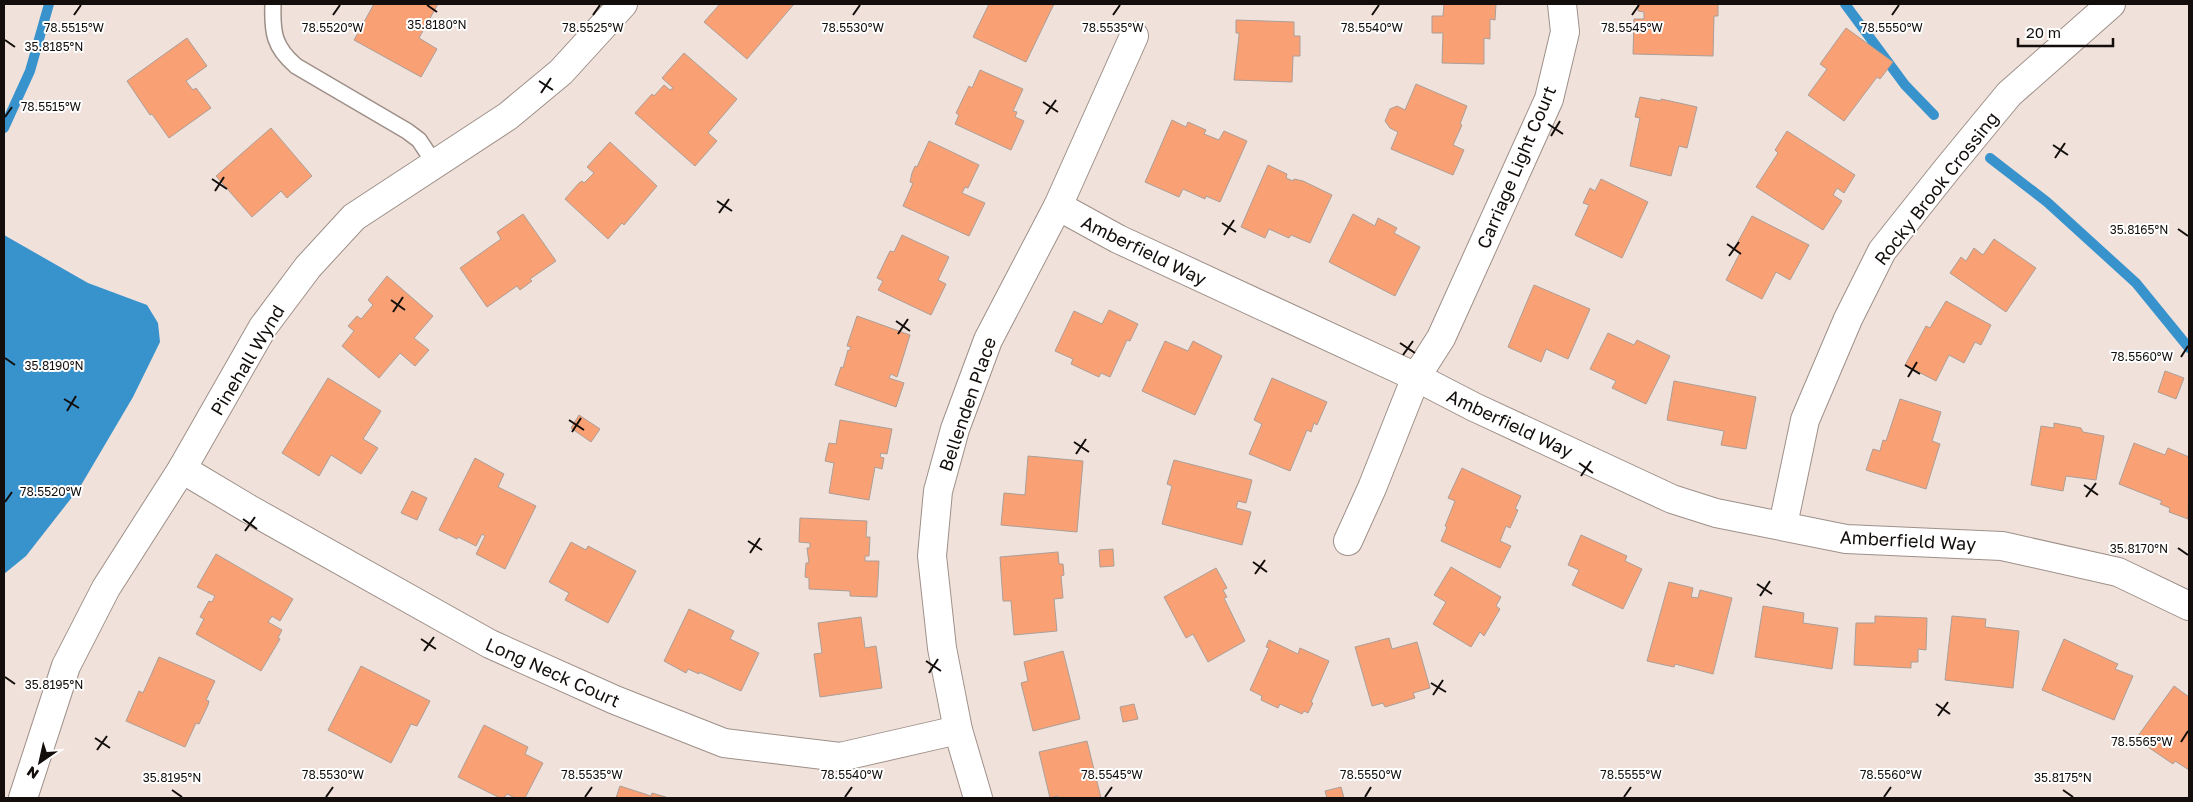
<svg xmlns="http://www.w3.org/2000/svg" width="2193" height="802" font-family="'Golos Text',sans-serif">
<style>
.water{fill:#3893cd}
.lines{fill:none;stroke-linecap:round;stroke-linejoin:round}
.stream{stroke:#3893cd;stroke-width:10}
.building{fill:#f9a174;stroke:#ac9e97}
.service-casing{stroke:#9e9089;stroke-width:18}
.minor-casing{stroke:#9e9089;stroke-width:30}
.service{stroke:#fff;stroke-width:15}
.minor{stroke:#fff;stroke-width:28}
.ticks{fill:none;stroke:#130e0c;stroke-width:2}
.labels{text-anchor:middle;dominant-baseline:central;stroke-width:4;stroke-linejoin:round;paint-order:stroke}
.street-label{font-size:18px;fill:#130e0c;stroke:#fff}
.ticks-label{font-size:12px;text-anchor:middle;fill:#130e0c;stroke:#fff;stroke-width:4;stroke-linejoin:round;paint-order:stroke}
</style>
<rect width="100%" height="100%" fill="#f0e1da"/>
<polygon class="water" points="4,235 88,283 147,305 158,323 160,342 133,397 80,487 26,556 4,574"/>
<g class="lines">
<g class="stream">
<polyline points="1845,4 1905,85 1934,115"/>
<polyline points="4,128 30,71 49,4"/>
<polyline points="1990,158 2047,202 2136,283 2189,348"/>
</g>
</g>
<g class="building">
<polygon points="374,4 438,4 419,38 437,49 421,77 354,40"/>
<polygon points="720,4 794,4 747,59 704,22"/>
<polygon points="989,4 1054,4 1026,62 973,37"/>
<polygon points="1444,4 1496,4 1495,20 1490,19 1490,39 1484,38 1484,64 1442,63 1443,33 1432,33 1432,16 1443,16"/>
<polygon points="1638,4 1718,4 1718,16 1714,16 1713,56 1633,54 1634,19 1644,19 1644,12 1638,11"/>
<polygon points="1236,20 1294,22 1294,36 1300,36 1300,56 1293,56 1292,82 1234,80 1239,36 1239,33 1236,33"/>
<polygon points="1846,28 1893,62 1880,79 1877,77 1844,121 1808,95 1827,69 1820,64"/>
<polygon points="187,38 207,66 186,81 193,90 196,88 211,108 169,138 152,114 150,115 127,81"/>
<polygon points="684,53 737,99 708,133 717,141 695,166 635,113 652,94 654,96 664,85 670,90 673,88 662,78"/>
<polygon points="980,70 1023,89 1013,111 1017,112 1015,117 1024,121 1011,150 955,124 959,115 956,113 969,86 972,88"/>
<polygon points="1416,84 1467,106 1460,124 1462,125 1453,145 1464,150 1453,175 1391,149 1398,132 1390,128 1385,121 1390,109 1397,106 1405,110"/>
<polygon points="1640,97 1661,101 1661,99 1697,107 1687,148 1679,146 1671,176 1630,166 1640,118 1635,117"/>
<polygon points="1172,120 1186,127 1188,122 1206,130 1204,134 1219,140 1224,131 1247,141 1220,202 1206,196 1205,199 1183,189 1179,197 1145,182"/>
<polygon points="271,128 312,176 287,198 281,191 252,217 216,176"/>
<polygon points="1787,131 1855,175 1844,193 1837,188 1833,195 1842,201 1823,230 1756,187 1778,153 1775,150"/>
<polygon points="929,141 979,165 968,188 965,187 962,193 985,203 969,236 903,206 913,183 910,182 912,173 915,166 917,167"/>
<polygon points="610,142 657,186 624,225 622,223 608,239 565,199 579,183 582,181 584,183 594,173 587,167"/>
<polygon points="1268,165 1287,174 1286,178 1293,181 1294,179 1303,181 1332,195 1310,243 1291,235 1289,238 1269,229 1265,238 1241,227"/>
<polygon points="1601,179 1648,202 1622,258 1575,235 1589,205 1583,203 1590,188 1595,191"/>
<polygon points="523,214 556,261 530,279 532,281 520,290 517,286 487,307 460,268 501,239 497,232"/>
<polygon points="1353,214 1375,226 1378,218 1397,228 1394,233 1420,247 1395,296 1329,262"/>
<polygon points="1752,216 1809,245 1790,280 1776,272 1762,299 1726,280 1740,253 1734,249"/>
<polygon points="902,235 949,257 938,280 946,284 931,315 878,290 883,281 877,278 890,251 894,252"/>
<polygon points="1994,239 2036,268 2006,312 1950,273 1961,257 1966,261 1974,248 1983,255"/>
<polygon points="387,276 433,316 414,338 429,350 415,366 400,353 379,378 342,346 354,331 348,326 357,316 361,319 373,305 368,300"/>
<polygon points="1534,285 1590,309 1568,359 1546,349 1541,362 1508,347"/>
<polygon points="1946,301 1991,325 1981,345 1975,342 1964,363 1949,355 1936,381 1905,365 1926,326 1930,328"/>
<polygon points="1109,310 1138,324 1130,341 1127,340 1110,377 1101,373 1099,377 1071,364 1073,359 1055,351 1074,311 1102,324"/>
<polygon points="857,316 910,335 897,377 891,374 889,378 904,383 896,407 835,385 841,367 843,368 848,350 849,351 851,347 847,346"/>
<polygon points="1608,333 1634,345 1637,340 1670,356 1646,404 1612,388 1616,381 1590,369"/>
<polygon points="1165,341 1188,351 1193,341 1222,356 1195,415 1142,391"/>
<polygon points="2165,371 2184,378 2176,399 2158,392"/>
<polygon points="328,378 381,411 363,439 378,448 361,474 331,455 319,476 282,453"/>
<polygon points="1272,378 1327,402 1317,425 1314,423 1311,432 1307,430 1290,471 1249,454 1262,424 1254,420"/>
<polygon points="1674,381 1756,397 1746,449 1721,445 1724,431 1667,420"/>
<polygon points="1900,399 1941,412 1932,441 1940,444 1926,489 1866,470 1873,449 1880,451 1883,440 1886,441"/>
<polygon points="579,415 600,429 591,442 571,428"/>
<polygon points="840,420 892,429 887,454 881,453 880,457 884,458 882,469 875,467 869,500 829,493 834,463 825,461 829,443 836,444"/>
<polygon points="2054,423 2081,428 2083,432 2104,436 2096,480 2066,476 2063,491 2031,485 2041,426 2054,428"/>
<polygon points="2134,443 2165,455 2168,448 2189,457 2188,519 2169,512 2170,508 2160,504 2162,501 2119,484"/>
<polygon points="1028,456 1083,461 1077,532 1001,525 1004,493 1025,495"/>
<polygon points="475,458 504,474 498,487 536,506 505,569 476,554 485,536 482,534 476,546 458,537 457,539 439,530"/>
<polygon points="1174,460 1252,480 1246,503 1238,501 1236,508 1251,512 1242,545 1162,524 1172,486 1167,484"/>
<polygon points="1462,468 1521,496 1515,509 1518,510 1510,528 1506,526 1500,541 1511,546 1500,568 1441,541 1447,527 1445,526 1455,501 1448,498"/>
<polygon points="412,491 427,498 417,520 401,513"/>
<polygon points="800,518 867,521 866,537 870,537 869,556 865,556 865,561 879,561 877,597 850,596 850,591 809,589 809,578 805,577 806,563 809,563 807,548 810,548 810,543 799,542"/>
<polygon points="1581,535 1627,556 1625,561 1642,569 1623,609 1572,585 1579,570 1568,565"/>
<polygon points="571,542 586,550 588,546 636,571 608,623 565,600 569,593 549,582"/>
<polygon points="1113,549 1114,566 1100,567 1099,550"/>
<polygon points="1058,552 1059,564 1063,564 1064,575 1061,576 1063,598 1054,599 1057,631 1014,635 1011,601 1003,601 1000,557"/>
<polygon points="216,554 293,599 280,621 272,616 268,622 282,630 278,638 280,639 261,671 196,634 204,619 200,617 209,601 212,602 215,596 197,587"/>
<polygon points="1451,567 1501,597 1496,606 1500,609 1484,636 1480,632 1471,647 1433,624 1446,602 1434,595"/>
<polygon points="1216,568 1227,588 1223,590 1227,597 1224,598 1245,641 1208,662 1193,634 1186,638 1164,597"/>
<polygon points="1669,582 1693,588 1691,597 1698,598 1700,590 1732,598 1713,674 1675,664 1674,667 1647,661"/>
<polygon points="1763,606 1804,613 1803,623 1838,628 1832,669 1755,657"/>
<polygon points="689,609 734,631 730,639 759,653 741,691 699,672 699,674 688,669 686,673 664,661"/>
<polygon points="1875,616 1927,618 1926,650 1918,649 1918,662 1911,662 1911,668 1854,665 1856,623 1875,623"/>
<polygon points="1952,616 1986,619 1985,627 2019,631 2013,688 1945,680"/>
<polygon points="861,617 865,648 876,646 882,688 820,697 814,654 822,653 818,623"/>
<polygon points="1389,638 1392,649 1417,642 1430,688 1413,693 1415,698 1385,707 1383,703 1372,706 1355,647"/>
<polygon points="2064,639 2118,664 2115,669 2133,676 2114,720 2042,690"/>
<polygon points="1269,640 1298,654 1300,648 1329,661 1311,702 1313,703 1308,713 1304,711 1302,714 1280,704 1278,708 1261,700 1262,696 1250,690 1269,648 1266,647"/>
<polygon points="1063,651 1080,719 1033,731 1021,683 1028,681 1024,662"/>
<polygon points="159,657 215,681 206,700 209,701 208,705 199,724 196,723 185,747 126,721 139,691 143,693"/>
<polygon points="361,666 430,701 417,726 411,724 391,763 328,730"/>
<polygon points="2174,686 2189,697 2189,770 2175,761 2173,764 2148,747 2150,745 2138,736"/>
<polygon points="1134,704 1138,719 1123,722 1120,707"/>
<polygon points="484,725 528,747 525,754 543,763 525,798 515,798 507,794 504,798 500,798 458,777"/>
<polygon points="1087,741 1101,798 1059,798 1058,796 1050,798 1039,752"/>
<polygon points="620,786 651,796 652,793 669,798 616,798"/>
<polygon points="1341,787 1344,798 1327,798 1325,791"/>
</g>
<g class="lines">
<g class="service-casing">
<path id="service" d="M273,4C272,33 274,47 296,66L407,131L419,140L435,164"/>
</g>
<g class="minor-casing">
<g id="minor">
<polyline points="1058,206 1118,239 1416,377 1474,407 1672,499 1716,513 1846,539 2002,546 2118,572 2189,606"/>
<polyline points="182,469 249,509 490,644 615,700 724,743 840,757 958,730"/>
<polyline points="1783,525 1805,420 1848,319 1882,251 1948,168 2009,94 2111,4"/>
<polyline points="1348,541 1372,488 1416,377 1441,338 1549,99 1565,32 1562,4"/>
<polyline points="23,798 66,666 106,588 182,469 263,327 308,267 354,217 508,116 561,72 623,4"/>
<polyline points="978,798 958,730 942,648 932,556 938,491 955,429 988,340 1058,206 1134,36"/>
</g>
</g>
<use href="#service" class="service"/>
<use href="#minor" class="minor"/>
</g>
<path class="ticks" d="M427,5L437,12M74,15L81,5M333,15L340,5M593,15L600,5M853,15L860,5M1113,15L1120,5M1372,15L1379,5M1632,15L1639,5M1892,15L1899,5M5,40L15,47M539,81L553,90M541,93L551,78M1043,102L1058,112M1046,114L1056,100M5,117L12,107M1548,124L1563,134M1551,136L1560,121M2053,145L2068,155M2055,158L2065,143M212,179L227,189M215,191L224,177M717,201L732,211M719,213L729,199M1222,223L1236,232M2178,229L2188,236M1224,235L1234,220M1727,244L1741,254M1729,256L1739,242M391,300L405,310M393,312L403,297M896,321L910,331M898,334L908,319M1400,343L1415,353M1403,355L1413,341M2181,357L2188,346M5,358L15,365M1905,365L1920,374M1908,377L1917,362M64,399L79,408M67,411L76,396M569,420L584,430M572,432L581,418M1074,442L1089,452M1076,454L1086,439M1579,463L1593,473M1581,476L1591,461M2084,485L2098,495M2086,497L2096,483M5,502L12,492M243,519L257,529M245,531L255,517M748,541L762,550M2178,548L2188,555M750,553L760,538M1253,562L1267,572M1255,574L1265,560M1757,584L1772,594M1760,596L1770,581M421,639L436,649M424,651L434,637M926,661L941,671M929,673L938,659M5,677L15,684M1431,683L1446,692M1433,695L1443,680M1936,704L1950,714M1938,716L1948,702M95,738L110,748M2181,742L2188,731M97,750L107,736M172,790L182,797M2063,790L2073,797M326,797L333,787M585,797L592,787M845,797L852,787M1105,797L1112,787M1365,797L1371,787M1624,797L1631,787M1884,797L1891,787"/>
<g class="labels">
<g class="street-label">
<text transform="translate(1516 167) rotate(-67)">Carriage Light Court</text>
<text transform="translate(1936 188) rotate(-52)">Rocky Brook Crossing</text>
<text transform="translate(1144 250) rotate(26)">Amberfield Way</text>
<text transform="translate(247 360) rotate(-59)">Pinehall Wynd</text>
<text transform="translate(967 404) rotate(-71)">Bellenden Place</text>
<text transform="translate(1510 423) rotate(25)">Amberfield Way</text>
<text transform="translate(1908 540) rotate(3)">Amberfield Way</text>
<text transform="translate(553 672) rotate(24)">Long Neck Court</text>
</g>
</g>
<g class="ticks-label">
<text x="437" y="29">35.8180°N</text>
<text x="74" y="32">78.5515°W</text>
<text x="333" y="32">78.5520°W</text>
<text x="593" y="32">78.5525°W</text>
<text x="853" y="32">78.5530°W</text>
<text x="1113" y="32">78.5535°W</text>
<text x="1372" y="32">78.5540°W</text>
<text x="1632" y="32">78.5545°W</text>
<text x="1892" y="32">78.5550°W</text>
<text x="54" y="51">35.8185°N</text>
<text x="51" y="111">78.5515°W</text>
<text x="2139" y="234">35.8165°N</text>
<text x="2142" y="361">78.5560°W</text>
<text x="54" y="370">35.8190°N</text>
<text x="51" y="496">78.5520°W</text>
<text x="2139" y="553">35.8170°N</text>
<text x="54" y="689">35.8195°N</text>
<text x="2142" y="746">78.5565°W</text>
<text x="333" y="779">78.5530°W</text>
<text x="592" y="779">78.5535°W</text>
<text x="852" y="779">78.5540°W</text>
<text x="1112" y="779">78.5545°W</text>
<text x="1371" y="779">78.5550°W</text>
<text x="1631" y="779">78.5555°W</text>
<text x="1891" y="779">78.5560°W</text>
<text x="172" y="782">35.8195°N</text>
<text x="2063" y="782">35.8175°N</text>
</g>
<rect width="2193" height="802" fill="none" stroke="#130e0c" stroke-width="10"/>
<g transform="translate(40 762) rotate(214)" stroke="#ffffff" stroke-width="4" paint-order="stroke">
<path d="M0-4L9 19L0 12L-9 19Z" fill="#130e0c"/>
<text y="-8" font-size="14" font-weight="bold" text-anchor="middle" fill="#130e0c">N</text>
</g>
<path d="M2018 38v8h95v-8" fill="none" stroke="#130e0c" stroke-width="2.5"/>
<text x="2026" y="38" font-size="15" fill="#130e0c" stroke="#ffffff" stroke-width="4" paint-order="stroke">20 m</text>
</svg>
